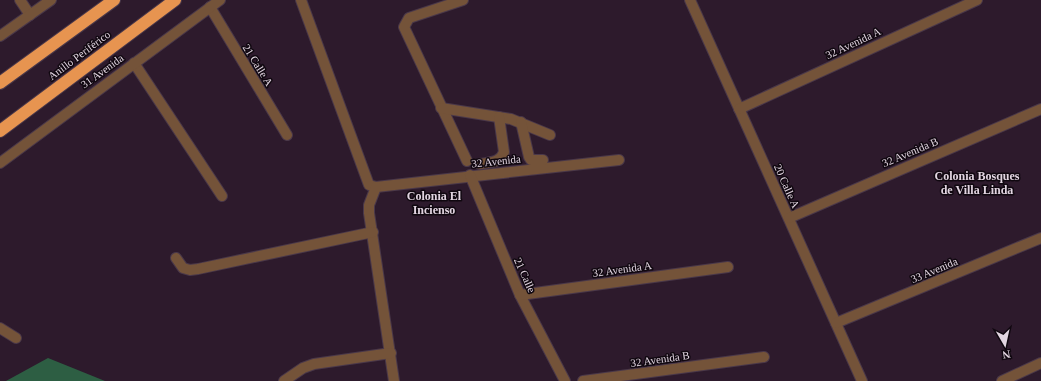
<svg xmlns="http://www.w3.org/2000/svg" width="1041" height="381" font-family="Georgia,serif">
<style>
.forest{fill:#2d5e43}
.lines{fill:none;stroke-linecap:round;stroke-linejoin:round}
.minor-casing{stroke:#4a3849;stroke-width:12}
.highway-casing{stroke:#4a3849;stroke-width:14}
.minor{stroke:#745339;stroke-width:10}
.highway{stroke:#e79450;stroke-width:12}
.labels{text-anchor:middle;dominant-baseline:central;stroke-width:3;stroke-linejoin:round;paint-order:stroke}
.street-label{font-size:11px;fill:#e2d5e1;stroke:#100810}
.neighbourhood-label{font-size:12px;font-weight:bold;fill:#e2d5e1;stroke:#100810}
</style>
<rect width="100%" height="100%" fill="#2d1a2c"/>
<polygon class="forest" points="48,358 105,381 6,381"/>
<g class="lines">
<g class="minor-casing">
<g id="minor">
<polyline points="20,0 30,15"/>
<polyline points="301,0 369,185 376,187 619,160"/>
<polyline points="463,0 409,18 404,27 467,161"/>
<polyline points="690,0 862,381"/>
<polyline points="210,7 287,135"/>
<polyline points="0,36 51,0"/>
<polyline points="134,63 222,196"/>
<polyline points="441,108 511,119 550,135"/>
<polyline points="739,109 977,0"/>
<polyline points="521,122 529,157 531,160 543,160"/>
<polyline points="0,163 220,0"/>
<path d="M480,164C490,162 500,163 504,152L499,117"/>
<polyline points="470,175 520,295 565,381"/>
<polyline points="376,187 369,205 369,213 394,381"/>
<polyline points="789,218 1041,109"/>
<polyline points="176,258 183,268 190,270 198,269 373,232"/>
<polyline points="520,295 728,267"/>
<polyline points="836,323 1041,238"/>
<polyline points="0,328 16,338"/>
<polyline points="284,381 303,368 314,364 391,353"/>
<polyline points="583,381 764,357"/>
<polyline points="1002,381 1041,363"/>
</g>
</g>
<g class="highway-casing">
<g id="highway">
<polyline points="0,83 114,0"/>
<polyline points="0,131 175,0"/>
</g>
</g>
<use href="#minor" class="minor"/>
<use href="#highway" class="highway"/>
</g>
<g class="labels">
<g class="street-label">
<text transform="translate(853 43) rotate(-25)">32 Avenida A</text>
<text transform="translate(79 55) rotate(-37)">Anillo Periférico</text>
<text transform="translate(258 65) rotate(58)">21 Calle A</text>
<text transform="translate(102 71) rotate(-36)">31 Avenida</text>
<text transform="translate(910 152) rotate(-23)">32 Avenida B</text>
<text transform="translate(496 161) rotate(-6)">32 Avenida</text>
<text transform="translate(787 186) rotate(66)">20 Calle A</text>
<text transform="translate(622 269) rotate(-8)">32 Avenida A</text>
<text transform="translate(934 270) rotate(-23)">33 Avenida</text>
<text transform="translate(525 275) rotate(66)">21 Calle</text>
<text transform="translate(660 359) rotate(-8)">32 Avenida B</text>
</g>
<g class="neighbourhood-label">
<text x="977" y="176">Colonia Bosques<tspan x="977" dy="14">de Villa Linda</tspan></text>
<text x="434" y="196">Colonia El<tspan x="434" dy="14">Incienso</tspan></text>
</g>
</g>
<g transform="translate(1005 345) rotate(171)" stroke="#100810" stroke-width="3" paint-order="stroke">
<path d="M0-3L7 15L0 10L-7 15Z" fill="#e2d5e1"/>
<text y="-6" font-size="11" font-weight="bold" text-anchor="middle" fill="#e2d5e1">N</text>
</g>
</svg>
